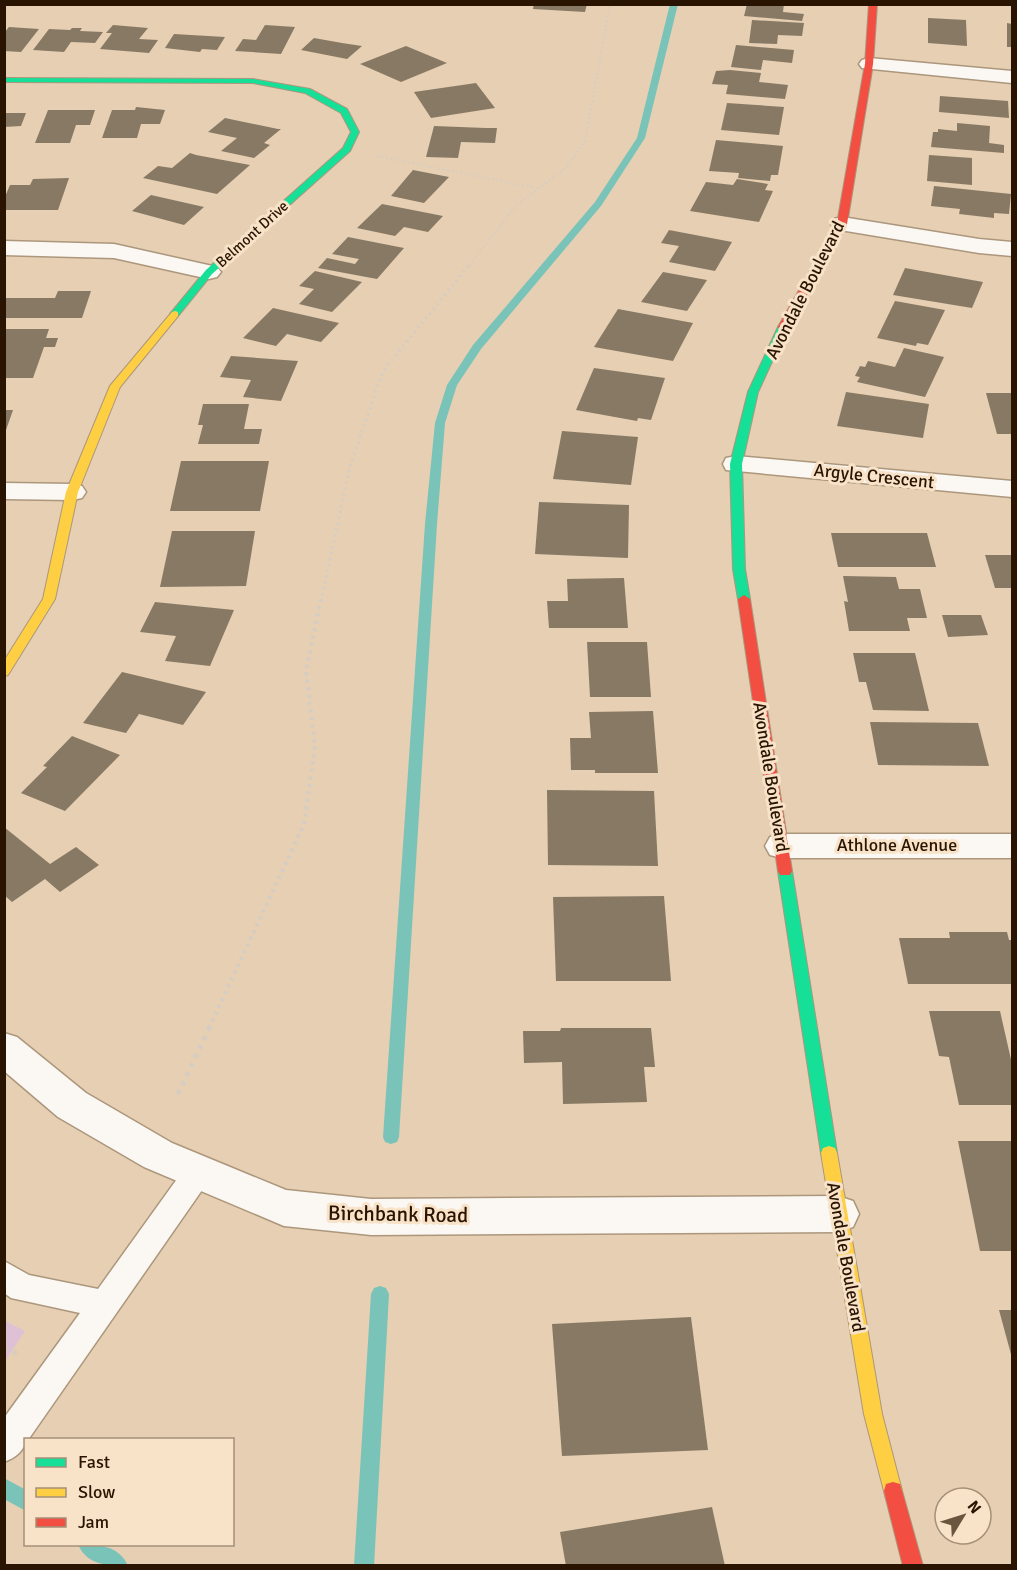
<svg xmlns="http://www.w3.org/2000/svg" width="1017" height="1570" font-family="Signika,sans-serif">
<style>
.green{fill:#dfc1d5}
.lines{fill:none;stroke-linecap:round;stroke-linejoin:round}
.stream{fill:#7ac3b8;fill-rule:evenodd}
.building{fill:#887965}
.lane-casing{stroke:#ac977d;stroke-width:3}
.street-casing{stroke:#ac977d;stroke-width:3}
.fast-casing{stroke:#ac977d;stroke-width:2}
.slow-casing{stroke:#ac977d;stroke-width:2}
.jam-casing{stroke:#ac977d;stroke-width:2}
.path-far3{stroke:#d5cdc4;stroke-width:2;stroke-dasharray:1.5 3;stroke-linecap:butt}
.path-far2{stroke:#d5cdc4;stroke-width:3;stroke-dasharray:2 4;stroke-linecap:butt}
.path-far1{stroke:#d5cdc4;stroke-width:4;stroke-dasharray:3 4.5;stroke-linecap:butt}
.path{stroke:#d5cdc4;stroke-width:4.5;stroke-dasharray:4 6;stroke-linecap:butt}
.lane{fill:#fbf8f3;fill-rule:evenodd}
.street{fill:#fbf8f3;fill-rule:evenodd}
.fast{fill:#16e098;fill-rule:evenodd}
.slow{fill:#ffcf43;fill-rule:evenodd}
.jam{fill:#f24e42;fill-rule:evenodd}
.labels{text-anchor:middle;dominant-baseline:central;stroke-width:6;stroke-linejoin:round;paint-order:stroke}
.far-street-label{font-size:15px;fill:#281400;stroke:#f8e2c8}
.street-label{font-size:18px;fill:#281400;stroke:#f8e2c8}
.near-street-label{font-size:21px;fill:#281400;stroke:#f8e2c8}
</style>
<rect width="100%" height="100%" fill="#e6cfb2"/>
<polygon class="green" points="5,1321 25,1331 5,1361"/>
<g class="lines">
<g class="stream">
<polygon points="670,4 678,4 645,138 601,206 481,349 457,385 445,423 437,524 399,1137 397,1142 391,1144 385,1142 383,1137 425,524 435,423 447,385 473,345 595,202 637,138"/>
<polygon points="380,1286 386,1288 389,1294 374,1566 354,1566 371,1294 374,1288"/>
<polygon points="4,1478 26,1490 26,1511 4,1499"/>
<path d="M78,1544C97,1544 119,1545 128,1566C108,1566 86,1565 78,1544Z"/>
</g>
</g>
<g class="building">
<polygon points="534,4 587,4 585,12 533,9"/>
<polygon points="747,4 784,4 783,12 804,14 802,21 744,16"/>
<polygon points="928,18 966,20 967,46 928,43"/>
<polygon points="752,20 804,23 802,36 778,35 777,44 749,43"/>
<polygon points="1007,23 1012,24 1012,47 1007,47"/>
<polygon points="113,25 148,28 139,39 158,40 149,53 100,49 112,33 106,33"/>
<polygon points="265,25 295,27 281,54 235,51 243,39 256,40"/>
<polygon points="9,27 39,29 21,52 4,51 4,33"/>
<polygon points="72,28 82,28 80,31 103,32 95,43 71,42 64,52 33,50 49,29 70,30"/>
<polygon points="174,34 225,37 217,50 202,49 200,52 165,48"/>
<polygon points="314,38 342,43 362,46 347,59 301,50"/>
<polygon points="736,45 794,50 792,63 763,60 761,70 731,67"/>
<polygon points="406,46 447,63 401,82 360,64"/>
<polygon points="730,70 761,73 759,82 788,85 785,99 726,94 728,85 712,84 716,71"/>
<polygon points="476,83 495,108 431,118 414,92"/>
<polygon points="940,96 1008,101 1009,118 939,112"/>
<polygon points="727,103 784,107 779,135 721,130"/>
<polygon points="136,107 165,110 160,124 141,124 137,138 102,138 112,110 135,110"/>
<polygon points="48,110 95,110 90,125 76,125 70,143 35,143"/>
<polygon points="4,113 26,113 21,126 4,127"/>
<polygon points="225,118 278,129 281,129 264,143 270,145 254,158 221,151 237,138 208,132"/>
<polygon points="957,123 990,126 989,143 1004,145 1004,153 931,147 933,132 938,132 938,129 957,131"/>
<polygon points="434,126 486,128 497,128 495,143 461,142 458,158 426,157"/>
<polygon points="716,140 783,146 778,175 771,175 770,181 738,178 739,173 709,171"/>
<polygon points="190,153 196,155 250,165 217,194 143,178 158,166 172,168"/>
<polygon points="929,155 972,158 972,185 927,181"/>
<polygon points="413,170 449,177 424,203 391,196"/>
<polygon points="69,178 58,210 4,210 4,199 10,185 30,185 33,179"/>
<polygon points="737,179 768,184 765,190 773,191 759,222 690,211 706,182 733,185"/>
<polygon points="934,186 1011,194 1009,214 994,213 994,218 959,214 960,209 931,206"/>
<polygon points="151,195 204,207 184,225 132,211"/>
<polygon points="382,204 443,216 428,232 404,227 395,236 357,228"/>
<polygon points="669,230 732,242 715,271 669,262 679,246 661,243"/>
<polygon points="348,237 404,248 377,279 318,268 327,258 355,264 359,259 332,254"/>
<polygon points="905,268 983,282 972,308 893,295"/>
<polygon points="315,271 362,282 332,312 299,304 314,289 299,286"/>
<polygon points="663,272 707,280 687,311 641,302"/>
<polygon points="58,291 91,291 82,318 4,318 4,298 55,298"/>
<polygon points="895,301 945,310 928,345 917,343 916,346 877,338"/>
<polygon points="273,308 339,323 321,342 287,334 276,346 243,338"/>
<polygon points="618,309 693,323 673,361 594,347"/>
<polygon points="4,329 49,329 46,338 58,338 55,347 44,347 33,378 4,378"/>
<polygon points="904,348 944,357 925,397 857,382 860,377 855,376 860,366 865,367 868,361 895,367"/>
<polygon points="231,356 298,361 281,401 243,397 251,380 220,377"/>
<polygon points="594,368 665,378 651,420 638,418 637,421 576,410"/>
<polygon points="846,392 929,404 923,438 837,426"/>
<polygon points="986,393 1012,393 1012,434 997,434"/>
<polygon points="203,404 249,404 244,429 262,429 259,444 198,444 203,425 198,425"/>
<polygon points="4,410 13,410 5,433 4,433"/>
<polygon points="562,431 638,437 631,485 553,479"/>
<polygon points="181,461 269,461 260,511 170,511"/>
<polygon points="539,502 629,505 628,558 535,554"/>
<polygon points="172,531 255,531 246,586 160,587"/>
<polygon points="831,533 927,533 936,567 838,567"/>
<polygon points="985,555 1012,555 1012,588 995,588"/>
<polygon points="843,576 896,577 899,589 920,589 927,618 907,618 910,631 849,631 844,601 848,602"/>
<polygon points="624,578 628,628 549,628 547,601 568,601 567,579"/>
<polygon points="155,602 234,610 210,666 165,661 176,636 140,632"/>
<polygon points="942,615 981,615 988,635 948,637"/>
<polygon points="587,642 647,642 651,697 590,697"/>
<polygon points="853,653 915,653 929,711 873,710 866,682 859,682"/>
<polygon points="122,672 206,692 183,725 139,714 126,733 83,723"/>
<polygon points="653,711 658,773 595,773 595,770 571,770 570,738 591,738 589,712"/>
<polygon points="870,722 978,723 989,766 878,765"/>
<polygon points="72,736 120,755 65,811 21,793 47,767 43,766"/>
<polygon points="547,790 654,791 658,866 548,865"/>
<polygon points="4,827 50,864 76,847 99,865 60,892 45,879 12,902 4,895"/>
<polygon points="664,896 671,981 556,981 553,897"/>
<polygon points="949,932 1007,932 1009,940 1012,940 1012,984 908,984 899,938 950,938"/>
<polygon points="929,1011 1000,1011 1012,1064 1012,1105 959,1105 949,1057 939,1056"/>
<polygon points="561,1028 651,1028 655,1067 644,1067 647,1102 563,1104 562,1062 524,1063 523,1031 560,1031"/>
<polygon points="958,1141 1012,1141 1012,1251 980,1251"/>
<polygon points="999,1310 1012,1310 1012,1358"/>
<polygon points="691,1317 708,1450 562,1456 552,1324"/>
<polygon points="712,1507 725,1566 566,1566 560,1532"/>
</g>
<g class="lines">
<g class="lane-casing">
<path id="lane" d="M197,1161L207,1165L212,1174L207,1183L28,1440H26C24,1451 15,1458 4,1462V1418L80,1313L11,1298L4,1293V1261L29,1275L98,1289L187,1165Z"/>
</g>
<g class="street-casing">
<g id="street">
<polygon points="869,58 1012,71 1012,83 862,68 859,64 862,60"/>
<polygon points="842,217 979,239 1012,242 1012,256 979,253 834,229 831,224 834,219"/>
<polygon points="4,241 114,244 217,267 221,272 217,277 209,279 114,258 4,255"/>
<polygon points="736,456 1012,481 1012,497 726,470 723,464 726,458"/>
<polygon points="4,483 72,484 82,486 86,492 82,498 72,500 4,499"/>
<polygon points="782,834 1012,834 1012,858 782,858 770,855 765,846 770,837"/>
<polygon points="4,1033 17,1037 86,1093 172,1143 286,1190 371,1199 838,1196 853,1201 859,1214 853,1227 838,1232 371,1235 284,1226 144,1167 58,1117 4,1071"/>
</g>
</g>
<g class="fast-casing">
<g id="fast">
<polygon points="4,78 253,79 310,89 347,109 359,132 350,151 212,274 178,316 175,317 170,314 206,270 343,148 351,132 341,113 305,93 253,83 4,82"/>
<polygon points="783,324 788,327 758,392 742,464 745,569 750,599 744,603 738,599 733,569 730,464 748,392 778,327"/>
<polygon points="785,866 790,867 792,871 837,1153 835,1158 829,1160 823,1158 821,1153 778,871 780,867"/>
</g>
</g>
<g class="slow-casing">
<g id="slow">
<polygon points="175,311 178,312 178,316 120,387 78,492 55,599 8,675 4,676 4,661 43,599 66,492 110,386 172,312"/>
<polygon points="829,1146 835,1148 837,1153 882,1414 902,1491 900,1498 893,1500 886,1498 884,1491 864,1414 821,1153 823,1148"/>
</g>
</g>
<g class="jam-casing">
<g id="jam">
<polygon points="869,4 877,4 873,64 847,224 788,327 787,329 779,329 778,327 837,224 865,64"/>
<polygon points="744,595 750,599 792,871 790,875 780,875 778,871 738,599"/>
<polygon points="893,1482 900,1484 902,1491 923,1566 903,1566 884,1491 886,1484"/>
</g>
</g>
<g class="path-far3">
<polyline points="377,156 537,188"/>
<polyline points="469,265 518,204 566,168 585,141 610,4"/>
</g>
<polyline class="path-far2" points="321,601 350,466 383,371 470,264"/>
<polyline class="path-far1" points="209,1028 304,824 315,746 306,671 321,599"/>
<g class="path">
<polyline points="178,1094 210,1026"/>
<polyline points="4,1348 21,1355"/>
</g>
<use href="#lane" class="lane"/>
<use href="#street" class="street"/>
<use href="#fast" class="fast"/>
<use href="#slow" class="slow"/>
<use href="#jam" class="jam"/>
</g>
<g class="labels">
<g class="far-street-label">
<text transform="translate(252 234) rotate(-42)">Belmont Drive</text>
</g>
<g class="street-label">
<text transform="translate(805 290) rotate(-63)">Avondale Boulevard</text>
<text transform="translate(874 476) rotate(6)">Argyle Crescent</text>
<text transform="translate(771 777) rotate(81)">Avondale Boulevard</text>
<text x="897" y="845">Athlone Avenue</text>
<text transform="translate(846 1257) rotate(80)">Avondale Boulevard</text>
</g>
<g class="near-street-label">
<text transform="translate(398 1214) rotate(1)">Birchbank Road</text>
</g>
</g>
<rect width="1017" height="1570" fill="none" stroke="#281400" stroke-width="12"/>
<rect x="24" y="1438" width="210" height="108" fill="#f8e2c8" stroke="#a59078" stroke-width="1.5"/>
<rect x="36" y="1458" width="30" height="9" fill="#16e098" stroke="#a59078" stroke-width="1.5"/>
<text x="78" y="1468" font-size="18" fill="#281400">Fast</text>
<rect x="36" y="1488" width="30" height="9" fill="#ffcf43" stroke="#a59078" stroke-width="1.5"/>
<text x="78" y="1498" font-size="18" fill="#281400">Slow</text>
<rect x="36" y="1518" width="30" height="9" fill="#f24e42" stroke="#a59078" stroke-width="1.5"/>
<text x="78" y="1528" font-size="18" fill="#281400">Jam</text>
<g transform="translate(963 1516) rotate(52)"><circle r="28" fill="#f8e2c8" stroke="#a59078" stroke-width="1.5"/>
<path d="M0-4.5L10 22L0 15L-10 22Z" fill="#6a553e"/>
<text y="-9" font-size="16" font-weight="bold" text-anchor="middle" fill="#281400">N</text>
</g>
</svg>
